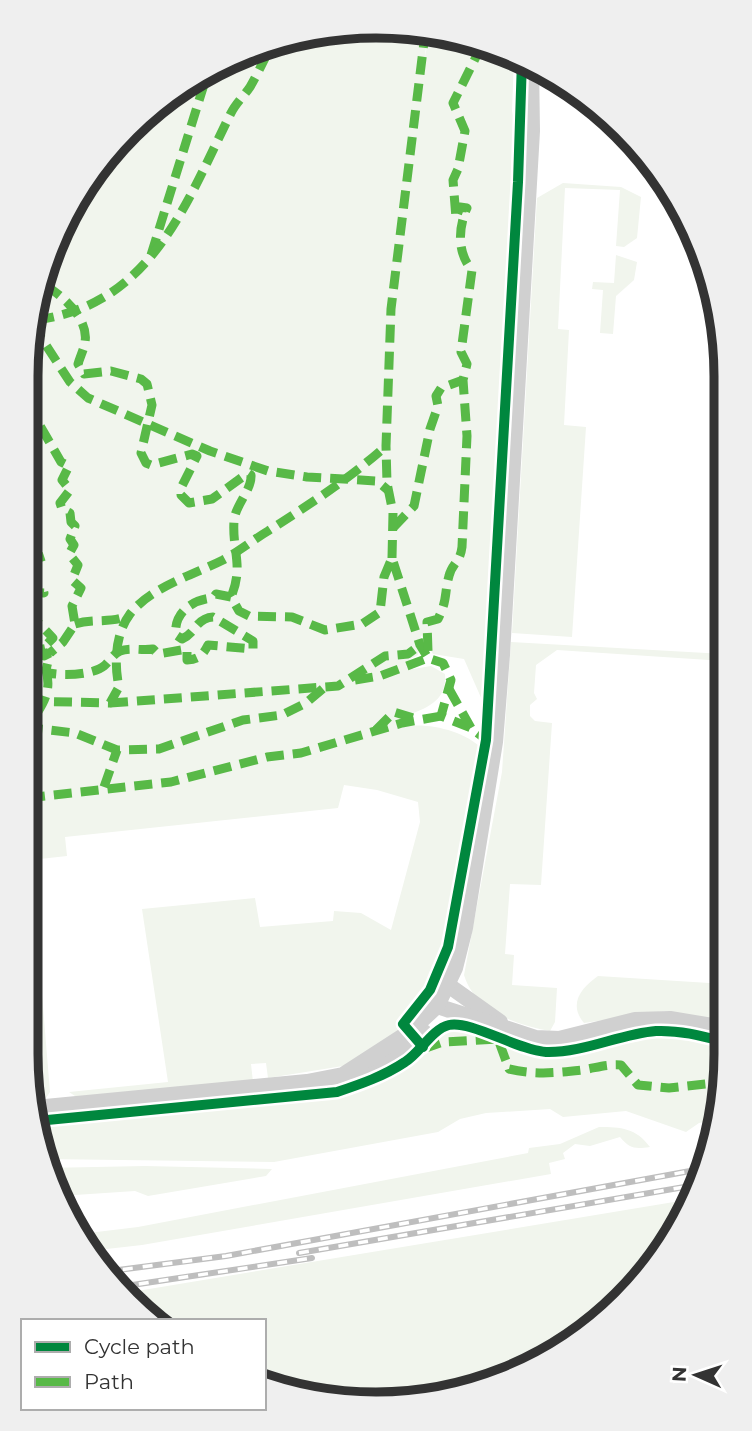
<svg xmlns="http://www.w3.org/2000/svg" width="752" height="1431" font-family="Montserrat,sans-serif">
<style>
.green{fill:#f1f5ed}
.lines{fill:none;stroke-linecap:round;stroke-linejoin:round}
.secondary{stroke:#d0d0d0;stroke-width:16}
.rail-casing{stroke:#bebebe;stroke-width:6}
.rail{stroke:#fff;stroke-width:3.5;stroke-dasharray:10;stroke-linecap:butt}
.quiet{stroke:#58b947;stroke-width:9;stroke-dasharray:18 9;stroke-linecap:butt}
.cycleway-casing{stroke:#fff;stroke-width:15}
.cycleway{stroke:#00873e;stroke-width:10}
.rim{fill:none;stroke:#333;stroke-width:9}
</style>
<rect width="100%" height="100%" fill="#fff"/>
<g class="green">
<path d="M399,27L427,34L425,57L429,35L514,58L512,111L516,130L486,709L464,659L433,654L421,635L418,655L410,659L413,669L431,666L445,674C447,701 427,708 405,716L406,726C432,723 464,731 483,749L444,951L424,995L401,1023L404,1031L343,1066L268,1078L266,1063L251,1064L253,1082L78,1098L69,1092L168,1082L142,909L255,898L260,927L333,921L334,911L361,913L391,930L420,822L418,802L377,790L344,785L338,808L65,837L67,856L31,860L50,1092L44,1101L34,1102L26,1055L27,354L63,221L146,113L264,45Z"/>
<polygon points="563,183 621,187 641,197 637,238 624,247 616,246 620,190 565,188 558,329 569,330 564,425 586,427 572,637 512,633 537,198"/>
<polygon points="616,255 637,262 634,280 616,296 613,334 600,333 603,290 592,289 593,282 614,283"/>
<path d="M511,642L724,654V661L557,650L536,665L534,693L537,699L530,705V716L535,721L552,723L541,885L510,884L505,954L514,955L512,985L557,988L555,1022L550,1031C516,1025 475,1011 464,975L502,772Z"/>
<path d="M598,976L725,984V1021L665,1011L584,1023C568,1004 581,988 598,976Z"/>
<path d="M456,1027C490,1040 523,1057 560,1056C579,1055 595,1049 613,1044C652,1035 686,1036 725,1046V1077L714,1120L699,1123L686,1132L626,1111L563,1117L550,1109L486,1113L460,1119L438,1132L274,1162L43,1159L38,1127L333,1099C355,1092 384,1084 403,1069C420,1057 432,1032 456,1027Z"/>
<path d="M599,1127C621,1127 636,1128 650,1147C635,1149 630,1149 620,1137L590,1146L575,1144L563,1153L565,1159L549,1163L551,1174L142,1245L89,1251L80,1234L138,1227L528,1153L529,1148L560,1144Z"/>
<polygon points="145,1166 272,1169 266,1176 148,1196 135,1191 60,1196 45,1168"/>
<polygon points="692,1199 689,1210 607,1318 510,1378 399,1404 286,1393 264,1383 264,1321 155,1321 125,1293"/>
</g>
<g class="lines">
<g class="secondary">
<polyline points="448,985 500,1022"/>
<polyline points="437,1006 536,1038 559,1039 635,1020 670,1019 725,1028"/>
<polyline points="358,1074 396,1057 424,1032"/>
<polyline points="35,1108 307,1082 343,1075 408,1033 437,1006 455,968 465,928 495,742 502,655 532,131 531,63"/>
</g>
<g class="rail-casing">
<g id="rail">
<polyline points="299,1253 696,1185"/>
<polyline points="103,1272 226,1256 701,1169"/>
<polyline points="119,1287 312,1258"/>
</g>
</g>
<use href="#rail" class="rail"/>
<g class="quiet">
<polyline points="151,255 206,78"/>
<path d="M45,285C63,296 89,319 85,342C84,349 80,357 78,364L84,374L111,371L141,379L147,384L152,405L141,453L146,463L151,465L192,454L197,456L181,488V495L189,503L212,499L248,473L251,475C252,490 235,505 234,521C232,551 244,566 231,597"/>
<path d="M36,320C152,305 186,203 231,113C236,103 244,96 250,87C258,73 265,58 272,44"/>
<polyline points="35,322 38,333 70,382 88,398 210,451 268,471 307,477 377,481 389,491"/>
<polyline points="27,403 61,462 69,466 62,480 70,490 60,503 62,509 70,513 71,522 75,526 70,539 74,545 69,554 78,565 72,580 81,588 72,606 75,624 63,642 50,653"/>
<polyline points="393,528 414,506 430,429 438,406 436,396 441,388 463,380"/>
<polyline points="392,558 393,513 387,483 386,446 391,309 425,34"/>
<polyline points="27,562 45,556 27,550"/>
<polyline points="27,592 44,593 43,589 27,581"/>
<path d="M27,611L53,638L46,645L48,648L43,649L44,656L50,653L46,670L49,673C63,676 93,675 104,666C110,661 113,654 120,651C130,647 142,651 153,649L158,654L187,649V660C199,659 203,655 208,645L253,649V641L213,617C196,618 196,633 182,639L176,635C173,613 193,599 213,598L216,594L231,597L239,611L249,616L292,617L325,630L362,624L380,612L384,577L392,558L420,645L428,658"/>
<path d="M75,624C95,618 111,624 130,615"/>
<polyline points="27,639 35,635 27,619"/>
<path d="M428,651L427,622L438,619C448,599 444,594 449,576C452,563 460,563 462,547L467,436L463,380L467,364L461,352L472,270C457,253 458,228 467,208L460,207L456,218L453,180L458,169L465,131L453,103L480,49"/>
<path d="M46,670C52,692 43,705 30,723L40,729L75,733L117,750L159,749L243,720L282,715L306,703L326,686"/>
<polyline points="355,680 380,676 428,658 443,663 451,680 441,716 471,728 488,741"/>
<polyline points="449,689 471,728"/>
<path d="M27,701L110,703L119,687C114,664 115,634 130,614C151,587 193,575 223,560C238,552 253,540 268,531C310,504 349,479 386,446"/>
<polyline points="110,703 338,686 385,656 408,654 420,645"/>
<polyline points="376,730 394,712 420,720"/>
<polyline points="104,787 117,750"/>
<polyline points="27,798 171,782 267,757 301,753 402,723 441,716"/>
<path d="M423,1049L443,1042L498,1039L509,1069C534,1075 556,1073 582,1070C596,1068 606,1064 621,1065L638,1085L669,1088L724,1082"/>
</g>
<g class="cycleway-casing">
<g id="cycleway">
<polyline points="423,1047 403,1024 430,990 448,947 486,740 518,182 522,60"/>
<path d="M37,1121L337,1092C361,1084 384,1076 405,1062C420,1053 432,1029 449,1025C470,1020 518,1050 546,1052C584,1053 619,1034 656,1031C680,1030 702,1036 725,1042"/>
</g>
</g>
<use href="#cycleway" class="cycleway"/>
</g>
<path d="M0 0H752V1431H0ZM376 38H376A338 338 0 0 1 714 376V1054A338 338 0 0 1 376 1392H376A338 338 0 0 1 38 1054V376A338 338 0 0 1 376 38Z" fill="#efefef" fill-rule="evenodd"/>
<path class="rim" d="M376 38H376A338 338 0 0 1 714 376V1054A338 338 0 0 1 376 1392H376A338 338 0 0 1 38 1054V376A338 338 0 0 1 376 38Z"/>
<rect x="21" y="1319" width="245" height="91" fill="#ffffff" stroke="#adadad" stroke-width="2"/>
<rect x="35" y="1342" width="35" height="10" fill="#00873e" stroke="#adadad" stroke-width="2"/>
<text x="84" y="1354" font-size="21" fill="#333333">Cycle path</text>
<rect x="35" y="1377" width="35" height="10" fill="#58b947" stroke="#adadad" stroke-width="2"/>
<text x="84" y="1389" font-size="21" fill="#333333">Path</text>
<g transform="translate(696 1375) rotate(273)" stroke="#ffffff" stroke-width="5" paint-order="stroke">
<path d="M0-5L12 26L0 18L-12 26Z" fill="#333333"/>
<text y="-10" font-size="19" font-weight="bold" text-anchor="middle" fill="#333333">N</text>
</g>
</svg>
